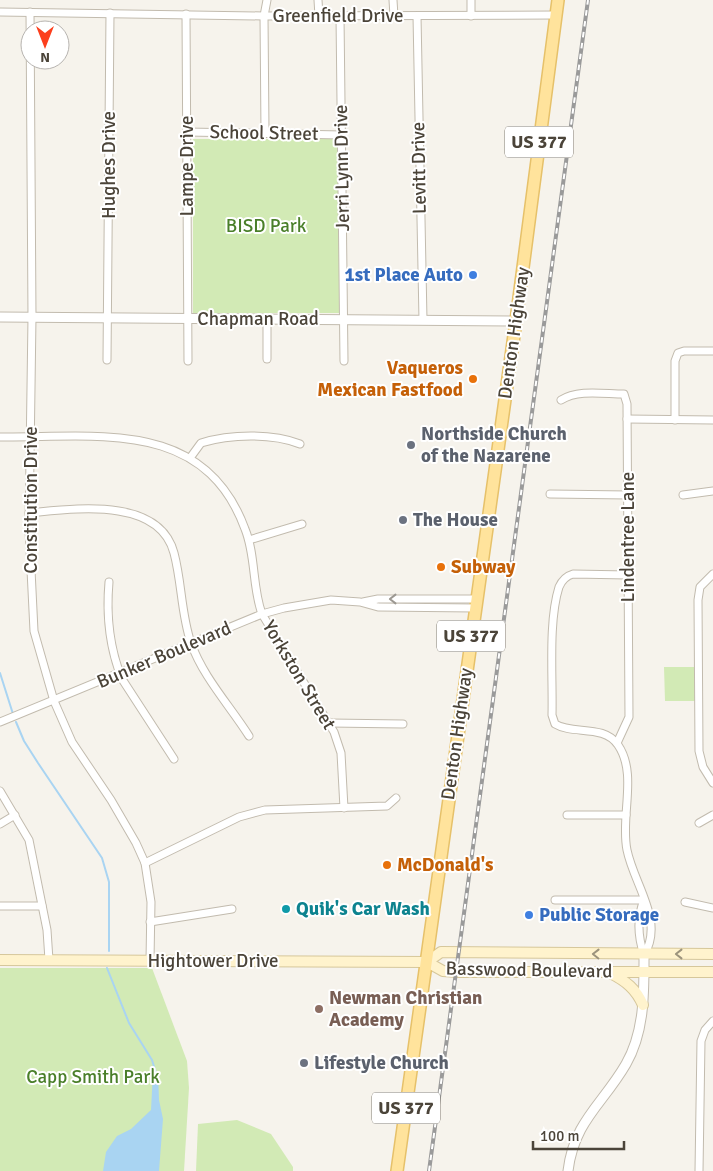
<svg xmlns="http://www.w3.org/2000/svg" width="713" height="1171" font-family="Signika,sans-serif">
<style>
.green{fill:#d2eab5}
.water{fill:#a9d4f2}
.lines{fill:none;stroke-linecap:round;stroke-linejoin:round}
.stream{stroke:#a9d4f2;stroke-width:2}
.minor-casing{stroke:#c2bbae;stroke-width:9}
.tertiary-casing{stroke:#c2bbae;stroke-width:11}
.secondary-casing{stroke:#d6c79b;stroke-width:12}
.primary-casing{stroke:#e6c16a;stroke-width:14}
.minor{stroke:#fff;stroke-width:7}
.tertiary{stroke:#fff;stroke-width:9}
.secondary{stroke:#fff3cd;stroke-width:10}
.primary{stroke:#ffe39c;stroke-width:11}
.rail-casing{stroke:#9a9a9a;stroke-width:4}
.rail{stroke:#fff;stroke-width:2;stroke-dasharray:5.5;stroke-linecap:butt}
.oneway{stroke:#9c9892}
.oneway2{stroke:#9c937c}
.shop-dot{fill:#3f7fe0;stroke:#fff;stroke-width:2}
.food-dot{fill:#e8710a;stroke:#fff;stroke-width:2}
.worship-dot{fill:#6b7280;stroke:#fff;stroke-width:2}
.culture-dot{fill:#0f9aa8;stroke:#fff;stroke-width:2}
.education-dot{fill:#8d6e63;stroke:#fff;stroke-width:2}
.labels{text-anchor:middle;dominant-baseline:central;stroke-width:4;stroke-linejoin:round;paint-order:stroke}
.shield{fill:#fff;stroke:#817c74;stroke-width:1}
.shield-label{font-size:18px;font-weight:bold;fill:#4b4439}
.street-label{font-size:19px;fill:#4b4439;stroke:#fff}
.park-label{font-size:19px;fill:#4a7f2a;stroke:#fff}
.shop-label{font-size:19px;font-weight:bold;fill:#366cbe;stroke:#fff;text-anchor:end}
.food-label{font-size:19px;font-weight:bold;fill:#c56008;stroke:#fff;text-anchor:start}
.worship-label{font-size:19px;font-weight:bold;fill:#5b616d;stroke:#fff;text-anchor:start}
.culture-label{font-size:19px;font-weight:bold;fill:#0d838f;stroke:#fff;text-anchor:start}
.education-label{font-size:19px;font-weight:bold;fill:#785e54;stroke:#fff;text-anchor:start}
</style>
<rect width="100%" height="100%" fill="#f6f3ec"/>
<g class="green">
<rect x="193" y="139" width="146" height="174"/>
<polygon points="664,667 695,667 695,701 665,701"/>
<polygon points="0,968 152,968 187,1061 189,1088 184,1171 0,1171"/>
<polygon points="237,1120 271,1134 293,1167 293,1171 196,1171 198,1124"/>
</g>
<polygon class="water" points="153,1072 158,1072 159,1100 163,1119 159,1171 103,1171 106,1152 117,1136 131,1129 151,1110"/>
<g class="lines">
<g class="stream">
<polyline points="0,673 13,714"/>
<polyline points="16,722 24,741 38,763 102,858 109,882 109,951"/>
<polyline points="107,968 129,1023 152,1060 156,1073"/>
</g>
<g class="minor-casing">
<g id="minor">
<polyline points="318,0 319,16"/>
<polyline points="393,0 394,16"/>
<polyline points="471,0 471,16"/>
<polyline points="0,12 264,16 556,15"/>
<polyline points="30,12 32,317 29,529 34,631 54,701 72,742 111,800 136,843 145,863 151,902 150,960"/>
<polyline points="186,14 188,361"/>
<polyline points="340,16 344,361"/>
<polyline points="417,16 423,320"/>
<polyline points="187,132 342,135"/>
<polyline points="265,133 264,16 267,0"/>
<polyline points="267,319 267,359"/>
<polyline points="107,360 110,13"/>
<path d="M561,400C578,389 604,394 624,394L627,404L629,717L617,743"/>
<polyline points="627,419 713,420"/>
<polyline points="675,420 675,361 678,353 684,351 713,351"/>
<path d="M0,437C96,438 204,417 245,529C256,556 252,587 262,614L334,732L341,753L344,808"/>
<path d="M190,458L201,443C230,434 272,433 300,444"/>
<polyline points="550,494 628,495"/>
<polyline points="683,495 713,491"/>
<path d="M29,513C73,509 159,496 174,553C182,583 181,614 191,643C203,677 230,706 249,736"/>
<polyline points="249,540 302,524"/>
<polyline points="713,574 700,587 698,600 699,751 703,767 713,783"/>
<path d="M628,575L573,574C566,576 562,580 559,587C548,622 553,677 552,715L555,724C573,735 604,724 618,745C638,774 620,817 627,850C634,885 665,921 644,955"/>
<path d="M109,582C106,616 109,647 122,679L174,759"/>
<polyline points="363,602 378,599 476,599"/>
<polyline points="0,722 262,614 284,608 331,600 360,602 378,607 475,608"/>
<polyline points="330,723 403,724"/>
<polyline points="0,791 29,840 47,930 49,960"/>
<polyline points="567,815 626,815"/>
<polyline points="699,823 713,815"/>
<polyline points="0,824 15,815"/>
<polyline points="145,863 239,817 265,810 387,806 396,798"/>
<polyline points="555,900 644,900"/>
<path d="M644,900C637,917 638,937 644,955"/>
<polyline points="685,902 713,908"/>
<polyline points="0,906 42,906"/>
<polyline points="150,922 232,909"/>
<polyline points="699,1171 701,1041 705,1030 713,1021"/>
</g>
</g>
<g class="tertiary-casing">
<g id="tertiary">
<polyline points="0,317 516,321"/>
<path d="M568,1171C574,1121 603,1104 626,1064C645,1031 644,991 644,955"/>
</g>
</g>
<g class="secondary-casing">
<g id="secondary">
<polyline points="0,960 427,962"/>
<polyline points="427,962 441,952 713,954"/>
<polyline points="427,962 443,971 457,972 713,972"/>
<path d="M610,973C626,981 636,989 643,1005"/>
</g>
</g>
<g class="primary-casing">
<polyline id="primary" points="397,1171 516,321 558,0"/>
</g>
<use href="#minor" class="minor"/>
<use href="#tertiary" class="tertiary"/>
<use href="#secondary" class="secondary"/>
<use href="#primary" class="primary"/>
<g class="rail-casing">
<polyline id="rail" points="429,1171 588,0"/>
</g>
<use href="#rail" class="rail"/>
</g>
<defs><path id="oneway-chevron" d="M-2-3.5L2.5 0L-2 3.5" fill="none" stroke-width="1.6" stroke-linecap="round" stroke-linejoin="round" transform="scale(1.25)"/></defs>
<use class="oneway" href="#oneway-chevron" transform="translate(393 599) rotate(-180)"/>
<g class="oneway2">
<use href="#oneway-chevron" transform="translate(596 954) rotate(-179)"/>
<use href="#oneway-chevron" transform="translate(679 954) rotate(180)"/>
</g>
<g class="shop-dot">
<circle cx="473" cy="275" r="5"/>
<circle cx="529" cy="915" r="5"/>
</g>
<g class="food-dot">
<circle cx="473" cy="379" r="5"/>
<circle cx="441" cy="567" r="5"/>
<circle cx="387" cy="865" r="5"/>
</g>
<g class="worship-dot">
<circle cx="411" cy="445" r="5"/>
<circle cx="403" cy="520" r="5"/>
<circle cx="304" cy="1063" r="5"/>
</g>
<circle class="culture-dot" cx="286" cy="909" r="5"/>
<circle class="education-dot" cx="319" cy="1009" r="5"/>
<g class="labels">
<g class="shield">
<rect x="505" y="126.5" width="68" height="31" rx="4"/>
<rect x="437" y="620.5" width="68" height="31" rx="4"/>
<rect x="372" y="1092.5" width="68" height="31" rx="4"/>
</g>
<g class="shield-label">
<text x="539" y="142">US 377</text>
<text x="471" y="636">US 377</text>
<text x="406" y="1108">US 377</text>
</g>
<g class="street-label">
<text x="338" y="16">Greenfield Drive</text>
<text transform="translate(264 133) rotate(1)">School Street</text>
<text transform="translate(109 165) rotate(-90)">Hughes Drive</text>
<text transform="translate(187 166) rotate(-90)">Lampe Drive</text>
<text transform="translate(342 168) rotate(-91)">Jerri Lynn Drive</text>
<text transform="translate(419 168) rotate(-91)">Levitt Drive</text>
<text x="258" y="319">Chapman Road</text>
<text transform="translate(514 333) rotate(-82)">Denton Highway</text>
<text transform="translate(31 500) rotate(-90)">Constitution Drive</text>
<text transform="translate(628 537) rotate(-90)">Lindentree Lane</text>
<text transform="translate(164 655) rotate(-23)">Bunker Boulevard</text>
<text transform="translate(299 675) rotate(59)">Yorkston Street</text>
<text transform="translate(457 734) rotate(-82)">Denton Highway</text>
<text x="213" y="961">Hightower Drive</text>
<text transform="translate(529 970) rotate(1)">Basswood Boulevard</text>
</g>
<g class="park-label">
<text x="266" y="226">BISD Park</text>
<text x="93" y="1077">Capp Smith Park</text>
</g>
<g class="shop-label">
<text x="463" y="275">1st Place Auto</text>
<text x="539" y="915" text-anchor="start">Public Storage</text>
</g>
<g class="food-label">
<text x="463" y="368" text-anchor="end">Vaqueros<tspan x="463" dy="22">Mexican Fastfood</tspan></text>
<text x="451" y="567">Subway</text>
<text x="397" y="865">McDonald's</text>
</g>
<g class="worship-label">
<text x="421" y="434">Northside Church<tspan x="421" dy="22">of the Nazarene</tspan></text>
<text x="413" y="520">The House</text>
<text x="314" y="1063">Lifestyle Church</text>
</g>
<g class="culture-label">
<text x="296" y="909">Quik's Car Wash</text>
</g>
<g class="education-label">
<text x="329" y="998">Newman Christian<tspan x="329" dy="22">Academy</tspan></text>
</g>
</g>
<g transform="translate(45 45) rotate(180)"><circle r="24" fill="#ffffff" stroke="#b7b4b0"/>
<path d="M0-4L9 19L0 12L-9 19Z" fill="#fc3f1d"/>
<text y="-8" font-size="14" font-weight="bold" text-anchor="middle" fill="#4b4439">N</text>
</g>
<path d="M533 1141v8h91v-8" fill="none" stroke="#4b4439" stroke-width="2.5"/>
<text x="540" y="1141" font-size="15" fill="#4b4439" stroke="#ffffff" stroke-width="4" paint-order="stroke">100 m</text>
</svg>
